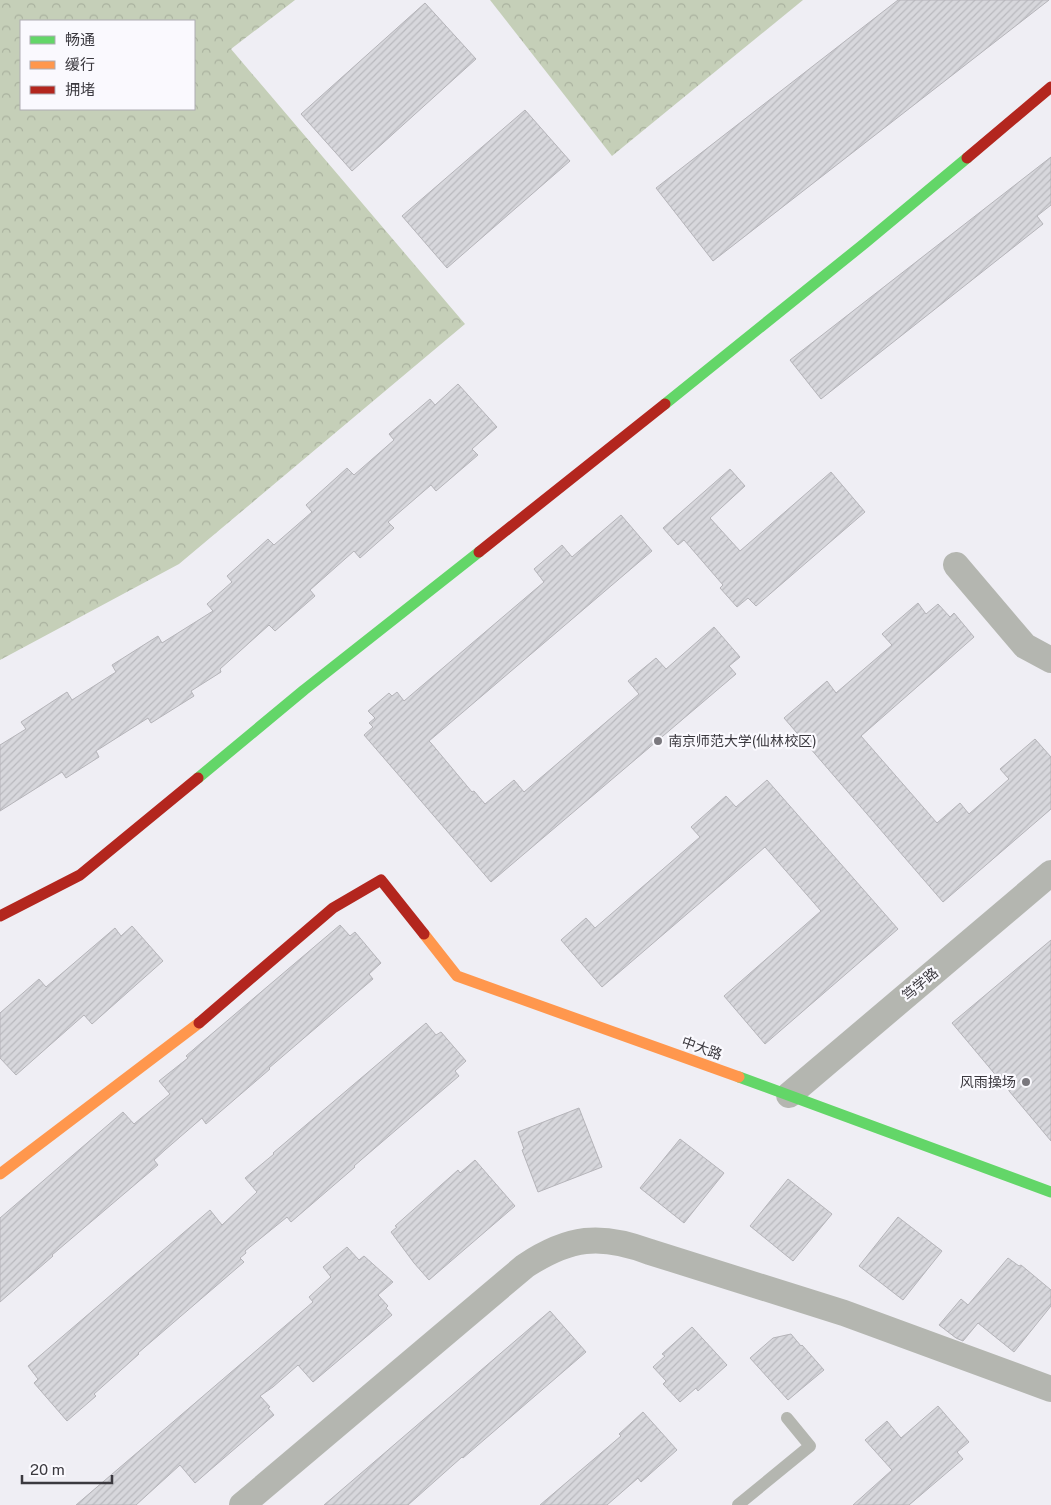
<svg xmlns="http://www.w3.org/2000/svg" width="1051" height="1505" font-family="'Public Sans','Noto Sans SC',sans-serif">
<style>
.forest{fill:url(#forest-crowns);fill-rule:evenodd}
.building{fill:url(#building-hatch);stroke:#b5b4b9}
.lines{fill:none;stroke-linecap:round;stroke-linejoin:round}
.lane{stroke:#b4b6b0;stroke-width:12}
.street{stroke:#b4b6b0;stroke-width:26}
.fast{stroke:#63d668;stroke-width:11}
.slow{stroke:#ff974d;stroke-width:11}
.jam{stroke:#b3261e;stroke-width:11}
.poi-dot{fill:#7a787e;stroke:#faf9fe;stroke-width:2}
.labels{text-anchor:middle;dominant-baseline:central;stroke-width:4.5;stroke-linejoin:round;paint-order:stroke}
.poi-label{font-size:14px;fill:#3b393f;stroke:#faf9fe;text-anchor:start}
.street-label{font-size:14px;fill:#3b393f;stroke:#faf9fe}
</style>
<defs>
<pattern id="forest-crowns" width="20" height="18" patternUnits="userSpaceOnUse" patternTransform="scale(1.25)"><rect width="20" height="18" fill="#c5cfb8"/><path d="M2 6a3 3 0 1 1 6 0M12 15a3 3 0 1 1 6 0" fill="none" stroke="#aab29f"/></pattern>
<pattern id="building-hatch" width="6" height="6" patternUnits="userSpaceOnUse" patternTransform="scale(1.25)"><rect width="6" height="6" fill="#d7d7dc"/><path d="M-1 1l2-2M0 6l6-6M5 7l2-2" fill="none" stroke="#b9b9be"/></pattern>
</defs>
<rect width="100%" height="100%" fill="#efeef4"/>
<g class="forest">
<path d="M0,0H295L231,49L465,324L179,564L0,660ZM194,21V109H21V21Z"/>
<polygon points="490,0 803,0 612,156"/>
</g>
<g class="building">
<polygon points="898,0 1049,0 713,261 656,188"/>
<polygon points="425,3 476,59 352,171 301,114"/>
<polygon points="525,110 570,161 447,268 402,216"/>
<polygon points="1051,157 1051,205 1037,216 1043,224 821,399 790,360"/>
<polygon points="458,384 497,427 472,449 478,455 436,491 431,485 388,522 394,528 360,558 354,551 310,590 315,596 275,631 269,625 220,669 221,672 191,691 194,696 151,723 148,718 96,751 99,757 66,778 62,772 0,811 0,745 26,729 21,722 67,692 72,700 116,672 112,665 158,636 162,643 213,611 207,604 232,582 227,576 268,539 274,545 312,512 306,505 347,468 354,475 394,440 389,434 430,399 435,405"/>
<polygon points="730,469 745,486 710,518 740,551 831,472 865,512 756,606 748,598 737,607 720,588 723,585 684,540 678,545 663,528"/>
<polygon points="621,515 652,551 429,741 431,743 472,792 474,791 485,804 514,780 524,792 639,694 628,681 656,658 666,669 714,627 740,657 729,666 736,674 491,882 364,735 373,727 369,723 375,718 368,711 389,693 392,696 397,692 404,701 544,582 534,569 562,545 572,557"/>
<polygon points="918,603 926,614 938,604 950,617 954,613 974,637 861,736 937,823 960,803 969,814 1009,779 1000,769 1035,739 1051,757 1051,809 943,902 784,718 827,681 836,693 892,645 882,634"/>
<polygon points="767,780 898,929 765,1044 724,996 821,911 765,847 602,987 561,940 586,918 595,928 700,837 691,827 726,796 736,807"/>
<polygon points="340,925 350,936 355,932 381,963 369,974 373,979 269,1068 270,1069 206,1124 202,1118 165,1150 154,1160 158,1165 52,1255 53,1256 0,1302 0,1218 123,1112 134,1124 170,1094 159,1081 188,1058 186,1056 201,1043"/>
<polygon points="132,926 163,961 92,1024 84,1015 16,1075 0,1058 0,1013 39,979 46,987 115,928 121,936"/>
<polygon points="1051,940 1051,1141 952,1023"/>
<polygon points="426,1023 436,1035 441,1032 466,1061 455,1071 459,1076 354,1166 355,1167 291,1222 287,1217 245,1251 246,1253 240,1258 244,1262 138,1353 139,1354 94,1394 96,1396 67,1421 34,1383 38,1379 28,1366 210,1210 222,1225 257,1192 245,1178 274,1154 273,1153"/>
<polygon points="579,1108 602,1167 538,1192 522,1150 524,1149 518,1132"/>
<polygon points="680,1139 724,1173 684,1223 640,1188"/>
<polygon points="475,1160 515,1206 429,1280 414,1263 391,1232 397,1227 395,1226 458,1170 460,1173"/>
<polygon points="788,1179 832,1214 793,1261 750,1226"/>
<polygon points="898,1217 942,1251 903,1300 859,1266"/>
<polygon points="347,1247 359,1260 364,1256 393,1282 378,1295 388,1306 386,1308 392,1315 313,1382 298,1365 273,1387 260,1396 270,1407 268,1408 274,1415 195,1483 180,1465 136,1505 76,1505 313,1302 309,1297 331,1277 323,1267"/>
<polygon points="1008,1258 1019,1266 1021,1265 1051,1290 1051,1306 1014,1352 978,1323 963,1341 956,1338 939,1325 961,1299 968,1305"/>
<polygon points="550,1311 586,1352 463,1458 462,1457 408,1505 324,1505"/>
<polygon points="692,1327 727,1365 698,1391 696,1388 680,1402 663,1384 666,1381 653,1367 665,1356 662,1354"/>
<polygon points="791,1334 801,1346 802,1345 824,1370 788,1400 750,1358 773,1338"/>
<polygon points="938,1406 969,1442 957,1452 963,1459 909,1505 853,1505 892,1470 865,1440 887,1421 901,1438"/>
<polygon points="643,1412 677,1450 641,1482 638,1478 607,1505 540,1505 621,1436 619,1434"/>
</g>
<g class="lines">
<polyline class="lane" points="738,1505 810,1446 787,1418"/>
<g class="street">
<polyline points="956,565 1025,646 1051,660"/>
<polyline points="789,1095 1051,873"/>
<path d="M242,1505L525,1266C569,1237 600,1233 650,1252L844,1313L1051,1389"/>
</g>
<g class="fast">
<polyline points="665,404 865,243 967,158"/>
<polyline points="198,778 304,690 479,552"/>
<polyline points="739,1077 1051,1192"/>
</g>
<g class="slow">
<polyline points="424,934 457,976 739,1077"/>
<polyline points="0,1174 199,1023"/>
</g>
<g class="jam">
<polyline points="967,158 1051,87"/>
<polyline points="479,552 665,404"/>
<polyline points="0,916 80,875 198,778"/>
<polyline points="199,1023 333,908 381,880 424,934"/>
</g>
</g>
<g class="poi-dot">
<circle cx="658" cy="741" r="5"/>
<circle cx="1026" cy="1082" r="5"/>
</g>
<g class="labels">
<g class="poi-label">
<text x="668" y="741">南京师范大学(仙林校区)</text>
<text x="1016" y="1082" text-anchor="end">风雨操场</text>
</g>
<g class="street-label">
<text transform="translate(920 984) rotate(-40)">笃学路</text>
<text transform="translate(702 1048) rotate(20)">中大路</text>
</g>
</g>
<rect x="20" y="20" width="175" height="90" fill="#faf9fe" stroke="#aeacb2"/>
<rect x="30" y="36" width="25" height="8" fill="#63d668" stroke="#aeacb2"/>
<text x="65" y="45" font-size="15" fill="#3b393f">畅通</text>
<rect x="30" y="61" width="25" height="8" fill="#ff974d" stroke="#aeacb2"/>
<text x="65" y="70" font-size="15" fill="#3b393f">缓行</text>
<rect x="30" y="86" width="25" height="8" fill="#b3261e" stroke="#aeacb2"/>
<text x="65" y="95" font-size="15" fill="#3b393f">拥堵</text>
<path d="M22 1475v8h90v-8" fill="none" stroke="#3b393f" stroke-width="2.5"/>
<text x="30" y="1475" font-size="15" fill="#3b393f" stroke="#faf9fe" stroke-width="4" paint-order="stroke">20 m</text>
</svg>
